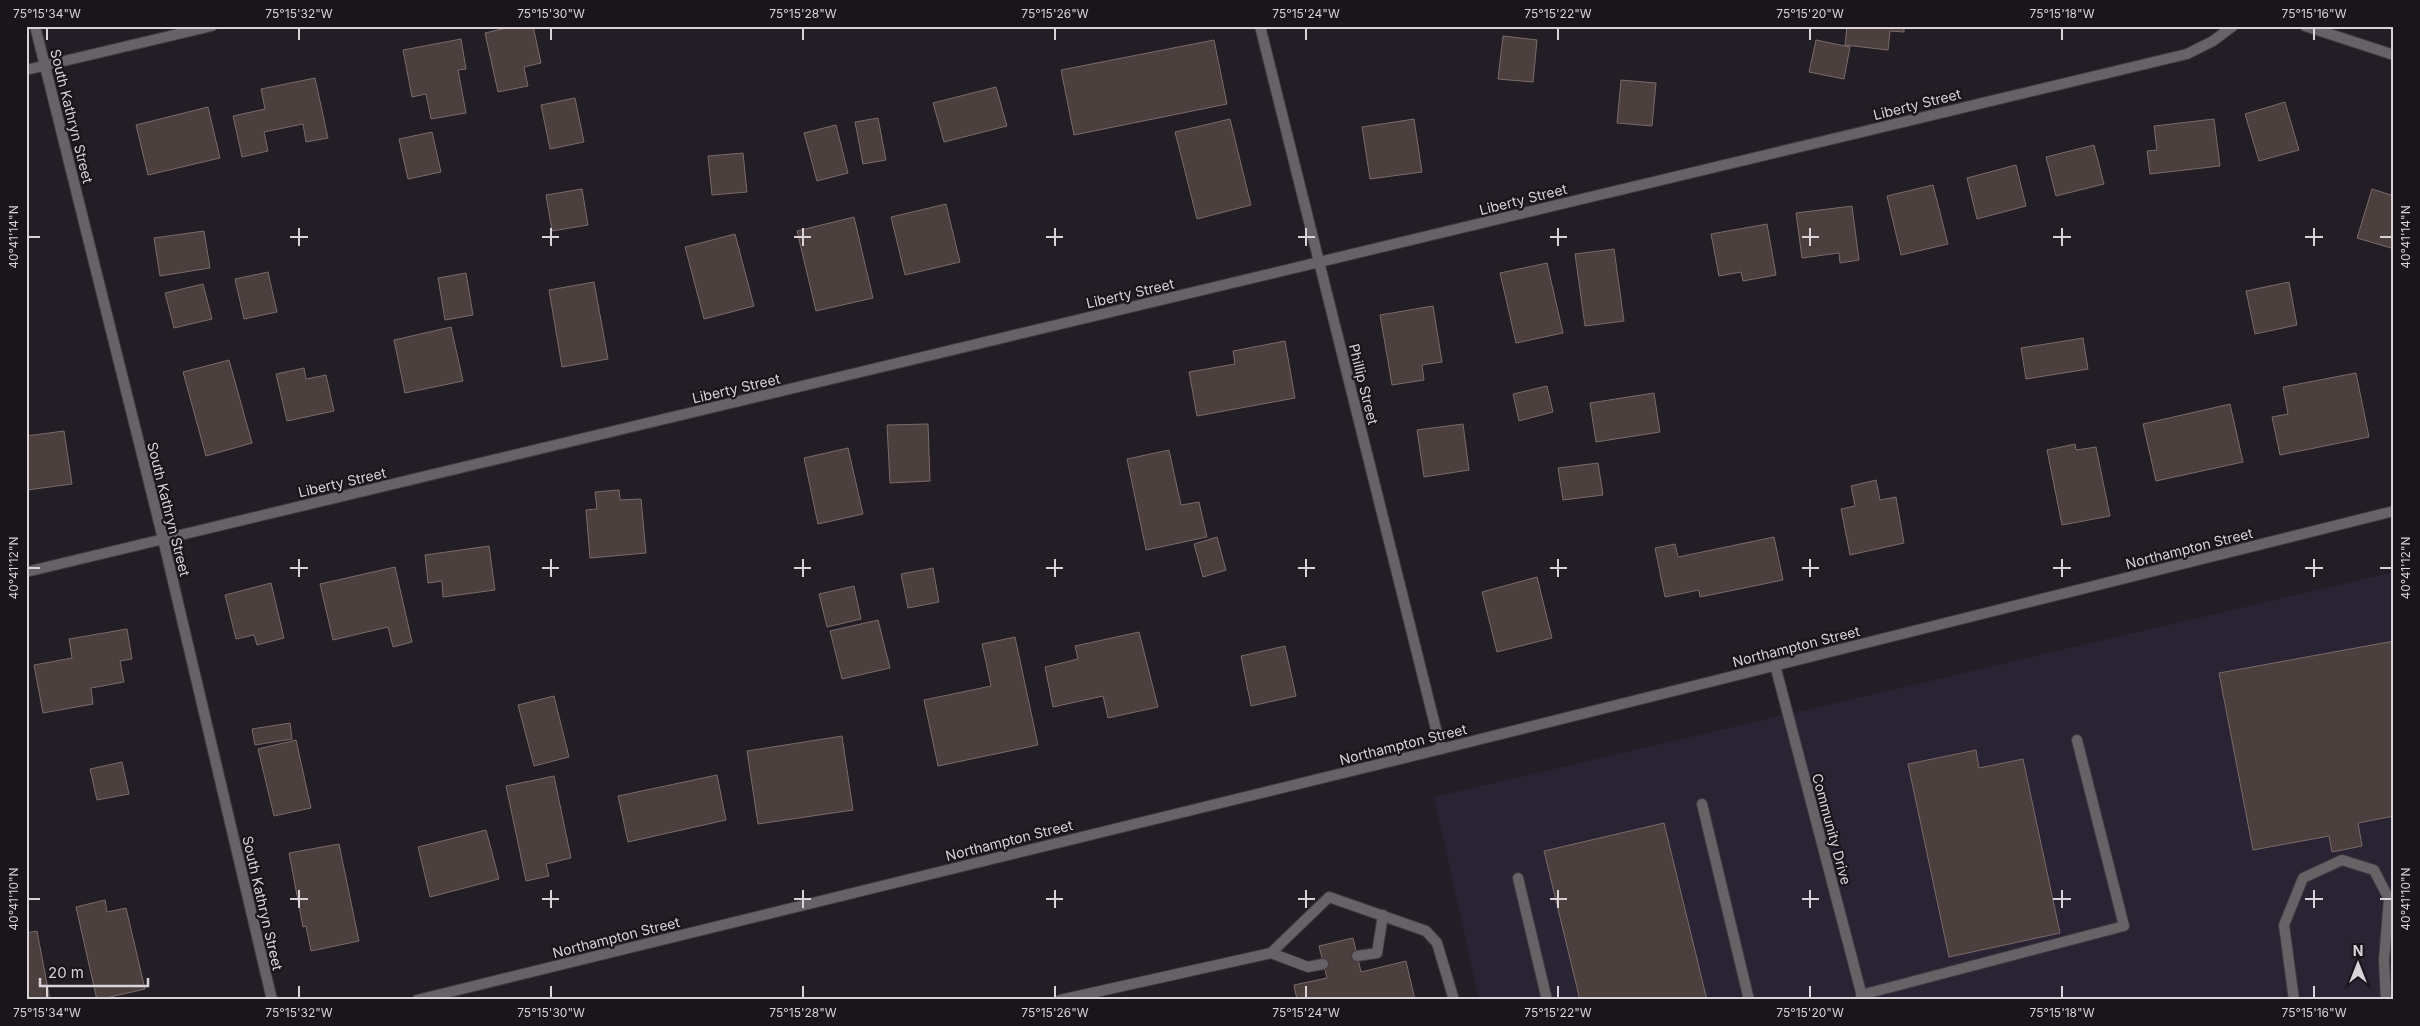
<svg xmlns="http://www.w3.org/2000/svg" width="2420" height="1026" font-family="Inter,sans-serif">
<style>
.commercial{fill:#2a2333}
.building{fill:#4c403e;stroke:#796b6a}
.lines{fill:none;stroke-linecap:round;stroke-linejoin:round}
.service-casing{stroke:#403a42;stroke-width:12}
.minor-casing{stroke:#403a42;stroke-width:12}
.tertiary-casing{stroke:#403a42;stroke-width:12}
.service{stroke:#676266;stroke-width:10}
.minor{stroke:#676266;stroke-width:10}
.tertiary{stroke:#676266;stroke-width:10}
.ticks{fill:none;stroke:#d7d3d9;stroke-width:2}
.labels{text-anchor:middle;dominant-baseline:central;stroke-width:4.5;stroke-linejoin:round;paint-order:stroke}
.street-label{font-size:14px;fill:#d7d3d9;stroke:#1a141b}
.neatline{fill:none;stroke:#d7d3d9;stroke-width:2}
.ticks-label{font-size:12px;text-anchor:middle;fill:#d7d3d9}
</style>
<rect width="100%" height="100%" fill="#231d25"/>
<polygon class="commercial" points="2394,572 2394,1000 1479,1000 1434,797"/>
<g class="building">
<polygon points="515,26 533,26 541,63 524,67 528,86 498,92 485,33"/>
<polygon points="1847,26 1904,26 1904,32 1890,31 1888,50 1845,45"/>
<polygon points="1503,36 1537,40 1533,82 1498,79"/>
<polygon points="461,39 466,69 458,70 466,113 431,119 426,94 412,97 403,50"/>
<polygon points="1214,40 1227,104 1074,135 1061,70"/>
<polygon points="1816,40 1850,47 1844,79 1809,72"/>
<polygon points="315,78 328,138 306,142 303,124 264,132 268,151 242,157 233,116 265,109 261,89"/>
<polygon points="1621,80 1656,83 1652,126 1617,123"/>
<polygon points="996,87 1007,126 944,142 933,103"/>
<polygon points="575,98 584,142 550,149 541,105"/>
<polygon points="2285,102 2299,150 2259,161 2245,114"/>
<polygon points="208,107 220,158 148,175 136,125"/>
<polygon points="878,118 886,160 863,164 855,122"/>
<polygon points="1230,119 1251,205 1197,219 1175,132"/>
<polygon points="1414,119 1422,172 1370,179 1362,127"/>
<polygon points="2214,119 2220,166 2150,174 2147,151 2157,150 2154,126"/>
<polygon points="836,125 848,173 817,181 804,133"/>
<polygon points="432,132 441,172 408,179 399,139"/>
<polygon points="2094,145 2104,184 2056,196 2046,157"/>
<polygon points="743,153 747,192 712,195 708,156"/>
<polygon points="2016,165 2026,206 1977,219 1967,178"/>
<polygon points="1933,185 1948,244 1901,255 1887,196"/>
<polygon points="582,189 588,225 552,231 546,195"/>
<polygon points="2372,189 2394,196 2394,239 2391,248 2357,238"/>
<polygon points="946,204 960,262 905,275 891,217"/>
<polygon points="1852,206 1859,260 1840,263 1839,253 1802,258 1796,213"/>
<polygon points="854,217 873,298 816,311 797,231"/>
<polygon points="1767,224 1776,275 1743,281 1741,272 1719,276 1711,234"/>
<polygon points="204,231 210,268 160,276 154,238"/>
<polygon points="735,234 754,306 704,319 685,247"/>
<polygon points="1614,249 1624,321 1585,326 1575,254"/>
<polygon points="1547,263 1563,333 1516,343 1500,273"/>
<polygon points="268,272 277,312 244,319 235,279"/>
<polygon points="466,273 473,315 445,320 438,278"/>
<polygon points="594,282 608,359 562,367 549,290"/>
<polygon points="2289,282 2297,325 2255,334 2246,291"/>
<polygon points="203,284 212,319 174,328 165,293"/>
<polygon points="1433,306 1442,362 1422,365 1424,380 1392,385 1380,315"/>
<polygon points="451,327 463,381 405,393 394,340"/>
<polygon points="2083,338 2088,369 2026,379 2021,348"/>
<polygon points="1285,341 1295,398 1197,416 1189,372 1235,364 1233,351"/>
<polygon points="229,360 252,443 206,456 183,372"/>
<polygon points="304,368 306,379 326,375 334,411 287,421 276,374"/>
<polygon points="2356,373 2369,437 2280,455 2272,417 2288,414 2283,387"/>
<polygon points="1547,386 1553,412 1519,421 1513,394"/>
<polygon points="1654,393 1660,432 1596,442 1590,403"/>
<polygon points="2230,404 2243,462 2156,481 2143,424"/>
<polygon points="928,424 930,481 890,483 887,425"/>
<polygon points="1463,424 1469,470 1424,477 1417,430"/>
<polygon points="64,431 72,484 27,490 26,436"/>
<polygon points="2075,444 2076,450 2096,447 2110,516 2062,525 2047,450"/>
<polygon points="848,448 863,514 818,524 804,458"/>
<polygon points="1169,450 1181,505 1199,502 1207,537 1146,550 1127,459"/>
<polygon points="1598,463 1603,495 1563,500 1558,468"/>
<polygon points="1876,480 1880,500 1896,497 1904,543 1850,555 1841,509 1855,506 1851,486"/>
<polygon points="619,490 620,500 641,499 646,553 590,558 586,510 597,509 595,492"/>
<polygon points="1217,537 1226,570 1203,577 1194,544"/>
<polygon points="1774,537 1783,580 1700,597 1699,590 1665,597 1655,548 1675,544 1678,557"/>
<polygon points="489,546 495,590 443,597 442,581 428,583 425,555"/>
<polygon points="395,567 412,642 393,647 388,627 333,640 320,584"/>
<polygon points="933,568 939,602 908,608 901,574"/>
<polygon points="1537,577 1552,638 1497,652 1482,592"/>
<polygon points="271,583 284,638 257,645 254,635 236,639 225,595"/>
<polygon points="854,586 861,619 827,627 819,594"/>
<polygon points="878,620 890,668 842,679 830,631"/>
<polygon points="127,629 132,659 120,661 124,682 91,688 93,704 43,713 34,665 72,658 69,639"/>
<polygon points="1139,632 1158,707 1108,718 1103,696 1053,707 1045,667 1078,659 1075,646"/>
<polygon points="1015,637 1038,745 938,766 924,700 991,686 982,644"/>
<polygon points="2394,641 2394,816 2358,823 2362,846 2332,852 2329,836 2253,850 2219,673"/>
<polygon points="1285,646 1296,696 1251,706 1241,656"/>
<polygon points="554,696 569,757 534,766 518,705"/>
<polygon points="290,723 292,739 255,745 252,729"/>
<polygon points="842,736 853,810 758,824 747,751"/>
<polygon points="296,740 311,808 274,816 258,749"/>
<polygon points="1976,750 1979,768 2023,759 2060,933 1949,957 1908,764"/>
<polygon points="122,762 129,794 97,800 90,769"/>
<polygon points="717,775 726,820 628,842 618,796"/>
<polygon points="554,776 571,858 546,864 549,876 526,881 506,786"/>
<polygon points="1664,823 1707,1000 1580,1000 1544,851"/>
<polygon points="486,830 499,879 430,897 418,847"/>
<polygon points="339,844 359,941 311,951 306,926 303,927 289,853"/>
<polygon points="105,900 107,912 126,908 145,989 97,1000 76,907"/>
<polygon points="37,931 50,1000 26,1000 26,933"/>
<polygon points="1353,938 1361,972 1406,961 1415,1000 1297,1000 1294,985 1327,978 1319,946"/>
</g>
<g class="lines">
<g class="service-casing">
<g id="service">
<polyline points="1702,804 1749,1000"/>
<polyline points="1518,878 1547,1000"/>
<polyline points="1271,953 1308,967 1323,964"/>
<polyline points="1357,956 1377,953 1383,915"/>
<polyline points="1861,995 2124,926 2077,740"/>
<polyline points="1060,1000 1271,953 1329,897 1426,931 1437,943 1454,1000"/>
<polyline points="2294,1000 2284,925 2303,878 2342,860 2374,870 2389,899 2384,960 2386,1000"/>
</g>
</g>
<g class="minor-casing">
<g id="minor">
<polyline points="35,26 163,539 272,1000"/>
<polyline points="1260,26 1441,749"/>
<polyline points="2305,26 2394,55"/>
<polyline points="26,70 212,26"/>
<polyline points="26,572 2187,54 2213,41 2233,26"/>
<polyline points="1775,665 1863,1000"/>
</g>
</g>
<g class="tertiary-casing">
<polyline id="tertiary" points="417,1000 1441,749 2394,511"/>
</g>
<use href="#service" class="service"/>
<use href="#minor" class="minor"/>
<use href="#tertiary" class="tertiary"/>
</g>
<path class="ticks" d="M47,28V40M299,28V40M551,28V40M803,28V40M1055,28V40M1306,28V40M1558,28V40M1810,28V40M2062,28V40M2314,28V40M299,228V246M551,228V246M803,228V246M1055,228V246M1306,228V246M1558,228V246M1810,228V246M2062,228V246M2314,228V246M28,237H40M290,237H308M542,237H559M794,237H811M1046,237H1063M1298,237H1315M1550,237H1567M1802,237H1819M2053,237H2071M2305,237H2323M2380,237H2392M299,559V577M551,559V577M803,559V577M1055,559V577M1306,559V577M1558,559V577M1810,559V577M2062,559V577M2314,559V577M28,568H40M290,568H308M542,568H559M794,568H811M1046,568H1063M1298,568H1315M1550,568H1567M1802,568H1819M2053,568H2071M2305,568H2323M2380,568H2392M299,890V908M551,890V908M803,890V908M1055,890V908M1306,890V908M1558,890V908M1810,890V908M2062,890V908M2314,890V908M28,899H40M290,899H308M542,899H559M794,899H811M1046,899H1063M1298,899H1315M1550,899H1567M1802,899H1819M2053,899H2071M2305,899H2323M2380,899H2392M47,986V998M299,986V998M551,986V998M803,986V998M1055,986V998M1306,986V998M1558,986V998M1810,986V998M2062,986V998M2314,986V998"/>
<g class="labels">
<g class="street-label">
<text transform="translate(1917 104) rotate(-14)">Liberty Street</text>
<text transform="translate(72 116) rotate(76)">South Kathryn Street</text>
<text transform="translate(1523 199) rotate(-14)">Liberty Street</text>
<text transform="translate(1130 293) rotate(-13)">Liberty Street</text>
<text transform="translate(1364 384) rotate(76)">Phillip Street</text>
<text transform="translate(736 388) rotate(-13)">Liberty Street</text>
<text transform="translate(342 482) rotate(-13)">Liberty Street</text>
<text transform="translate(169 509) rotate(76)">South Kathryn Street</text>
<text transform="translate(2189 548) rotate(-14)">Northampton Street</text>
<text transform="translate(1796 646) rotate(-14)">Northampton Street</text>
<text transform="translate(1403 744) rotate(-14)">Northampton Street</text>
<text transform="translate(1832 829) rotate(75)">Community Drive</text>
<text transform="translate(1009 840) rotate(-14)">Northampton Street</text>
<text transform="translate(263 903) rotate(77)">South Kathryn Street</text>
<text transform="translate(616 937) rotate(-14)">Northampton Street</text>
</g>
</g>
<rect width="2420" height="1026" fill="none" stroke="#1a141b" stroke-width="55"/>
<g transform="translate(2358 964)" stroke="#1a141b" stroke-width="4" paint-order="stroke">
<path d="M0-4L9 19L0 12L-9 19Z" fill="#d7d3d9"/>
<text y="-8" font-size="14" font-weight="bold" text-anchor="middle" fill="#d7d3d9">N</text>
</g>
<path d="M40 978v8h108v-8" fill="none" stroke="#d7d3d9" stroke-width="2.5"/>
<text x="48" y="978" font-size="15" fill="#d7d3d9" stroke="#1a141b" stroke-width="4" paint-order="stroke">20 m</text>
<rect x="28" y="28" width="2364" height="970" class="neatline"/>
<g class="ticks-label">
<text x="47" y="18">75°15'34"W</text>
<text x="299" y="18">75°15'32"W</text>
<text x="551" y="18">75°15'30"W</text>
<text x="803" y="18">75°15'28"W</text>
<text x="1055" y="18">75°15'26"W</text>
<text x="1306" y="18">75°15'24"W</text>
<text x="1558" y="18">75°15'22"W</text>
<text x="1810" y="18">75°15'20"W</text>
<text x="2062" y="18">75°15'18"W</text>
<text x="2314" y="18">75°15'16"W</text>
<text transform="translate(14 237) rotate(-90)" y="4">40°41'14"N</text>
<text transform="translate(2406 237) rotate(-90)" y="4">40°41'14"N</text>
<text transform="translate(14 568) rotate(-90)" y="4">40°41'12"N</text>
<text transform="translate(2406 568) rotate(-90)" y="4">40°41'12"N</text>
<text transform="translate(14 899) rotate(-90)" y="4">40°41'10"N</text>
<text transform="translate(2406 899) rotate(-90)" y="4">40°41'10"N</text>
<text x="47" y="1017">75°15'34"W</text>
<text x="299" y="1017">75°15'32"W</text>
<text x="551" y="1017">75°15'30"W</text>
<text x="803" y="1017">75°15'28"W</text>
<text x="1055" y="1017">75°15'26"W</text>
<text x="1306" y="1017">75°15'24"W</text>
<text x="1558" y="1017">75°15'22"W</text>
<text x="1810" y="1017">75°15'20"W</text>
<text x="2062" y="1017">75°15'18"W</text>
<text x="2314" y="1017">75°15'16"W</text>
</g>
</svg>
